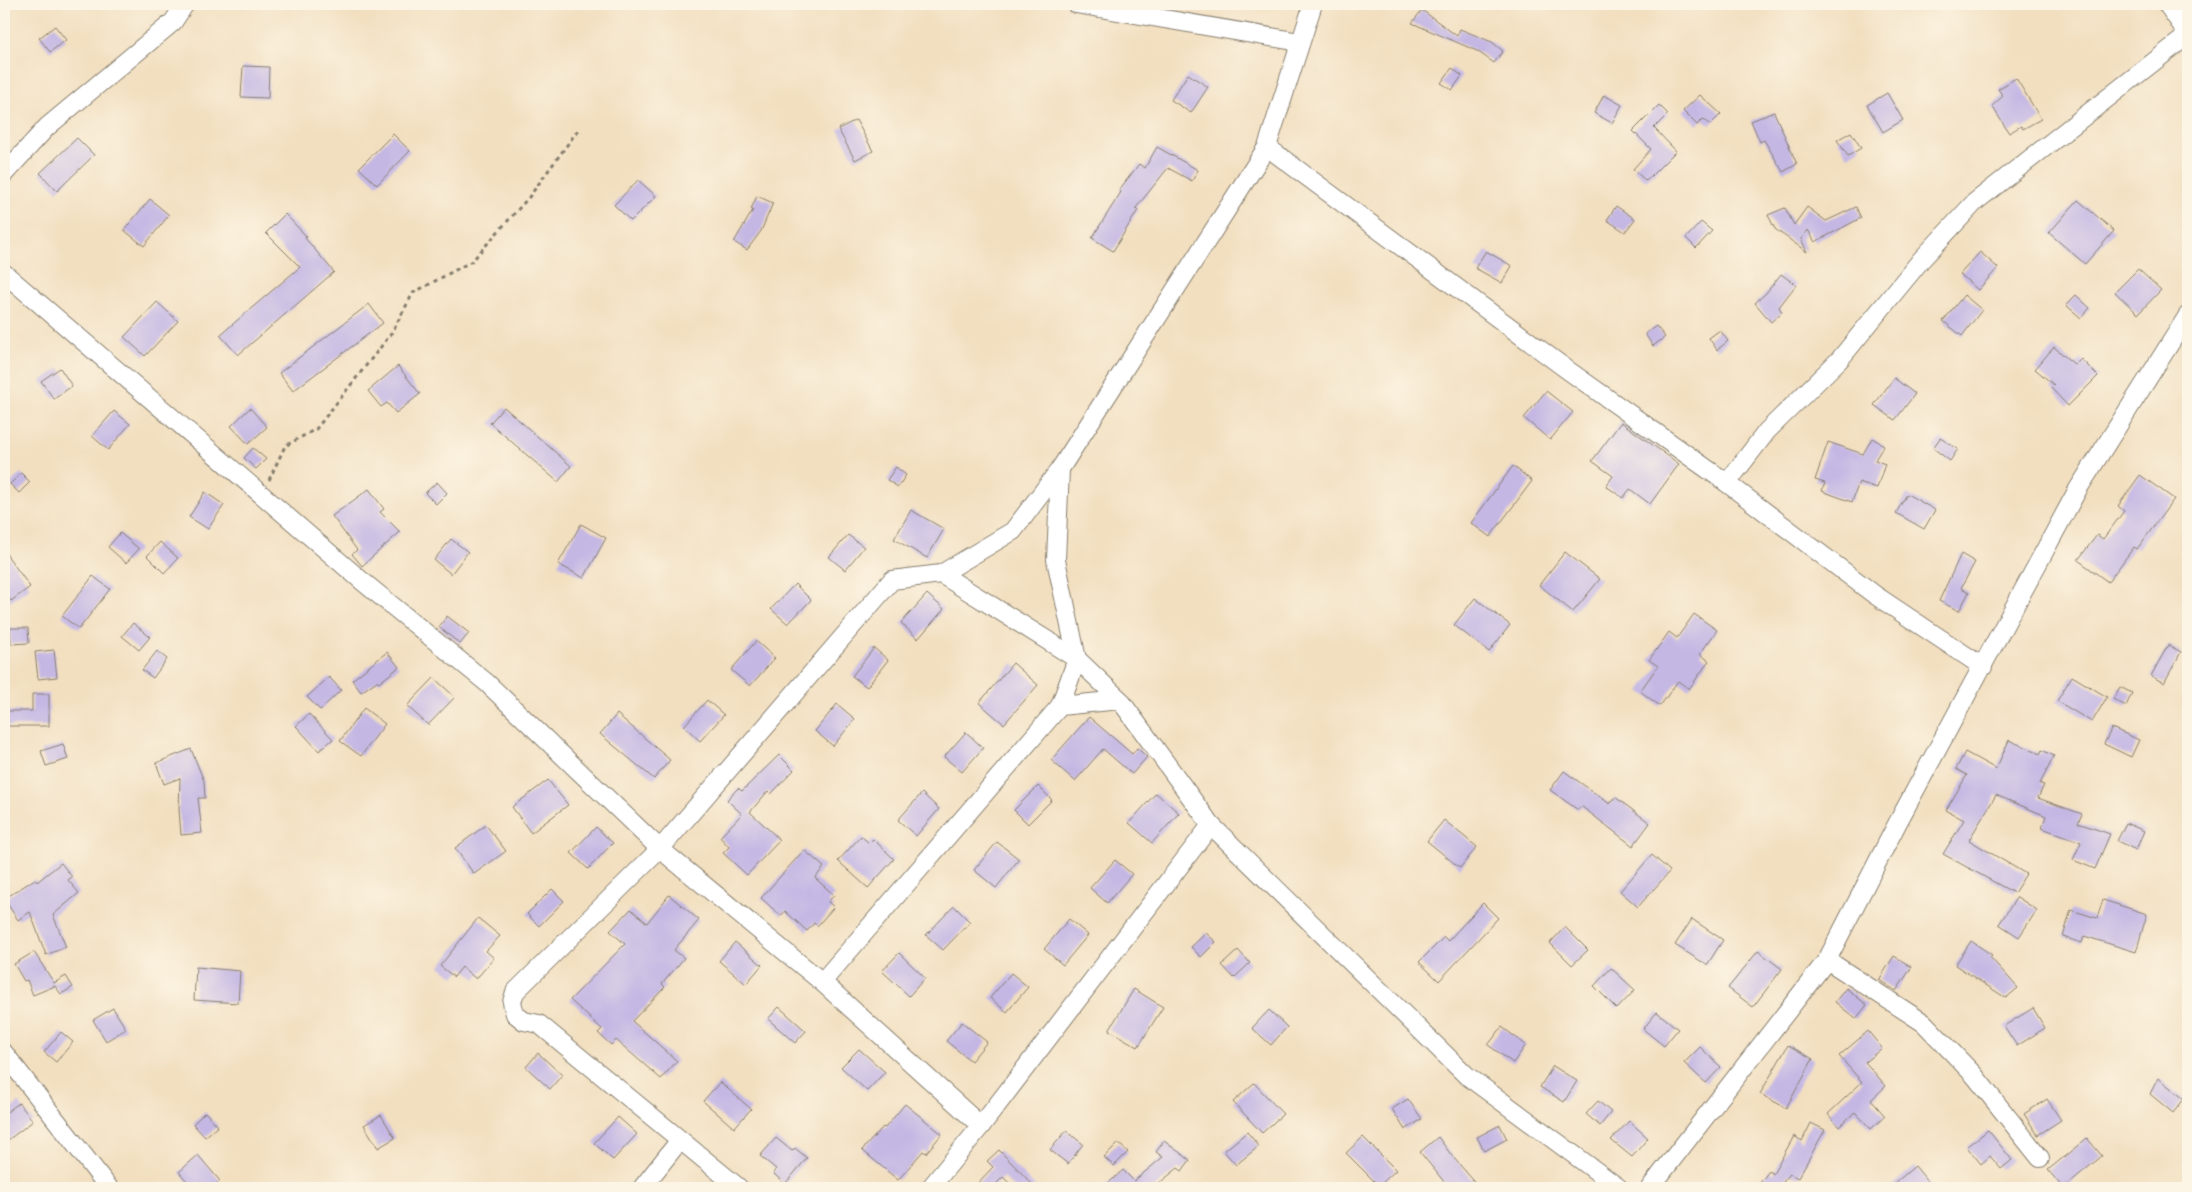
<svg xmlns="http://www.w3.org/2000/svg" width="2192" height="1192" font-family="Mali,sans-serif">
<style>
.building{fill:#c4b7e4}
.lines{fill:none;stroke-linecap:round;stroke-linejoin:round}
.street-casing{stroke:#877e6e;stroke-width:20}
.path{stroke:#877e6e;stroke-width:3;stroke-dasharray:4 4;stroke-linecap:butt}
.street{stroke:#fff;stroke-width:18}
</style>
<rect width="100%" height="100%" fill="#fcf5e5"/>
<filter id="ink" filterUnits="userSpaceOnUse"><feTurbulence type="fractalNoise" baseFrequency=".02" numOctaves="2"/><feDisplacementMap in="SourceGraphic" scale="10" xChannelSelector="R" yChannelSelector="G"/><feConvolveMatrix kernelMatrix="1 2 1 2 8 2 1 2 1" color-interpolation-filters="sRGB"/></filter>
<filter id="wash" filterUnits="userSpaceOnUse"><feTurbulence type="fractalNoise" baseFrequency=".0096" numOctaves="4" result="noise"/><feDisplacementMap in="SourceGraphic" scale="20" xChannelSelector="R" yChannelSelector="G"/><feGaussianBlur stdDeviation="1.12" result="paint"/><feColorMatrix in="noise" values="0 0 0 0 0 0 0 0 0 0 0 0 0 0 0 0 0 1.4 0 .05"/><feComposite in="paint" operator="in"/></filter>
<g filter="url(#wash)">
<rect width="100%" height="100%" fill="#f2dfc0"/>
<g id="blocks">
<g class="building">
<polygon points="1422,10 1457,36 1460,29 1492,42 1503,51 1494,63 1477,51 1412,23"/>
<polygon points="55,26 66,40 50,52 39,38"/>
<polygon points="243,66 269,67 268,98 241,97"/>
<polygon points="1452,68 1462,76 1452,90 1441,83"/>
<polygon points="1188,74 1208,87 1191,113 1171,100"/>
<polygon points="2016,78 2041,119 2023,129 2021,126 2009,133 1992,106 2003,96 1998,89"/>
<polygon points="1887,93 1903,120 1883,132 1867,105"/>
<polygon points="1604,95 1622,105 1612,123 1594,113"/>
<polygon points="1700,95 1721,114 1710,125 1703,119 1697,125 1683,111"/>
<polygon points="1659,105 1668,114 1654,128 1676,151 1646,181 1633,169 1651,149 1633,131"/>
<polygon points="1774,112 1797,164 1783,172 1764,140 1760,142 1751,121"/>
<polygon points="856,120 873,151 855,160 838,129"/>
<polygon points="1851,132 1861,148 1848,156 1837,140"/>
<polygon points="393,134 410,151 377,185 359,168"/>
<polygon points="77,138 94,155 57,191 40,173"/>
<polygon points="1157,147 1198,170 1192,181 1168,168 1135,209 1138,210 1113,251 1092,238 1121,192 1119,190 1139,164 1145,168"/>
<polygon points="638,180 656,196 631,221 614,205"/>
<polygon points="757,196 773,203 761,231 747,250 734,242 753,210 751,209"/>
<polygon points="150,199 169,215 144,246 124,230"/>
<polygon points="2078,200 2114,231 2085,264 2049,233"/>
<polygon points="1616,206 1635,219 1625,232 1607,220"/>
<polygon points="1807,207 1826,221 1856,207 1861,218 1815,242 1808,230 1801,239 1807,252 1775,229 1768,215 1785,208 1794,225"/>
<polygon points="285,214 307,237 305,238 334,272 238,355 220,335 300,267 266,233"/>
<polygon points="1701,222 1712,231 1696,248 1686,238"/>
<polygon points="1486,251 1512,266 1502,283 1475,268"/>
<polygon points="1980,252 1998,268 1978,290 1960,274"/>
<polygon points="2138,269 2161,290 2138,314 2115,292"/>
<polygon points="1781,274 1796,285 1779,307 1782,312 1771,322 1755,303 1766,293"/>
<polygon points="1964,295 1982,310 1962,336 1943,321"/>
<polygon points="2076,295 2090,308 2081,318 2066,305"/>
<polygon points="157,302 178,321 145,356 124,337"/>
<polygon points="369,304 383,323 293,391 279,373"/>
<polygon points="1656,326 1665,337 1653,346 1645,334"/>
<polygon points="1720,330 1728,341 1717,350 1709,338"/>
<polygon points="2054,347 2075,365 2081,359 2098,376 2068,406 2051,388 2054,385 2035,369"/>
<polygon points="398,366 420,394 396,413 387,403 381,407 368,391"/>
<polygon points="60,368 72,386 54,399 41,381"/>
<polygon points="1894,378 1915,394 1895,420 1874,405"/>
<polygon points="1546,391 1573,412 1550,440 1524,418"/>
<polygon points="504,407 571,466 558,482 490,423"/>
<polygon points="250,408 267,427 248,444 231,426"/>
<polygon points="114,411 130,424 108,450 92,436"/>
<polygon points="1621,422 1679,464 1650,504 1630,489 1623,498 1606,486 1613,476 1592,461"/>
<polygon points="1872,438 1884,445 1875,460 1885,464 1877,488 1859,482 1852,502 1822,491 1825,483 1815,480 1828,442 1863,454"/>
<polygon points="1940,438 1958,449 1950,461 1933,448"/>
<polygon points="253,448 266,459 256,469 244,458"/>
<polygon points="1513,466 1532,481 1490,537 1471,523"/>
<polygon points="896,467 906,475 898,487 887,480"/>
<polygon points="21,473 30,482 19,493 10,484"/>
<polygon points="2140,475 2174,499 2137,549 2134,547 2108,582 2078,560 2097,535 2103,539 2124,511 2118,506"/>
<polygon points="437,482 447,493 436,504 425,493"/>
<polygon points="369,489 384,509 380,512 400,532 362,566 352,554 357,550 332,516"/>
<polygon points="205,492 224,505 208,529 189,517"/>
<polygon points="1907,494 1935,510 1924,529 1896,513"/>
<polygon points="911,510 944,529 927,558 894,539"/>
<polygon points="581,524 606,538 584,578 558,564"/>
<polygon points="120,533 139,549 126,563 108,547"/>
<polygon points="848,535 864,547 845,570 829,557"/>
<polygon points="451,539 468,552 451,574 434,560"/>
<polygon points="160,542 178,558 164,573 147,556"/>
<polygon points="4,551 30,587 11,601 4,592"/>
<polygon points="1565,552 1600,579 1573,612 1539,585"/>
<polygon points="1961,554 1975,562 1961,588 1969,592 1959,611 1939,601"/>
<polygon points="93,576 110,589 79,629 62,616"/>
<polygon points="795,584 811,600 788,624 771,609"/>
<polygon points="927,594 944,609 918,639 901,623"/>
<polygon points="1475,598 1510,625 1489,652 1454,625"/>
<polygon points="1694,614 1717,630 1700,654 1709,661 1689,689 1678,681 1660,706 1640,691 1658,666 1649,660 1669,632 1677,638"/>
<polygon points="447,616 469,633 460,644 439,627"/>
<polygon points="133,623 150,637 139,650 122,636"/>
<polygon points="10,628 28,628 29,643 11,644"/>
<polygon points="756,641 775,658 750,686 731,670"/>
<polygon points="2168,645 2181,652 2164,683 2151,676"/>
<polygon points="874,648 888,660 867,687 852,676"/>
<polygon points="54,650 57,677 38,679 35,652"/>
<polygon points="157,651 167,659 153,678 142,670"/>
<polygon points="387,652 399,667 379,683 377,681 361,692 352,680"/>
<polygon points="1013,663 1038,685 1004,724 979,703"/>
<polygon points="2072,676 2107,697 2092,722 2057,701"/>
<polygon points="329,677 341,690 320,710 307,697"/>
<polygon points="434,678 455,697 428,725 407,706"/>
<polygon points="2120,687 2132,693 2126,706 2113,699"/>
<polygon points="32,694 49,694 49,726 4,726 4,711 32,711"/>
<polygon points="707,700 724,715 700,741 684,726"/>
<polygon points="837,704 855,719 833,746 815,731"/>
<polygon points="364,708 385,724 361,756 340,741"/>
<polygon points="309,714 333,739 319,751 296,726"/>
<polygon points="617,714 670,760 654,779 600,734"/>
<polygon points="1089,717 1132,754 1137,748 1147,757 1132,774 1103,749 1075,781 1051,760"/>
<polygon points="2112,728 2139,740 2131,757 2104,744"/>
<polygon points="966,732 983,748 962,772 944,757"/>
<polygon points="2009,740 2040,754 2042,750 2054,756 2040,784 2044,785 2038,798 2082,814 2078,823 2110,834 2095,869 2073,860 2081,842 2042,828 2046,816 1996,795 1969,840 2026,874 2014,893 1943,854 1964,820 1946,810 1967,775 1956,769 1965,752 1996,769"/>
<polygon points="63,744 68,759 46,766 41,751"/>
<polygon points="191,749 204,781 205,798 198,798 202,833 181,835 179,810 180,778 164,784 156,763"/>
<polygon points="779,755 794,770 771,794 768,791 750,812 780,840 747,875 723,853 729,847 720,837 742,814 727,800 738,788 742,791"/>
<polygon points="1564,771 1610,804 1615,797 1650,823 1633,846 1581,806 1578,810 1550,790"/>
<polygon points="548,780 568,805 531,833 512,807"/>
<polygon points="1038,786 1052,800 1028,824 1014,810"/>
<polygon points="922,793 939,809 916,836 898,820"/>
<polygon points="1156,793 1179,813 1152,843 1129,823"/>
<polygon points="1444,820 1477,847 1460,868 1427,841"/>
<polygon points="2126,823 2144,831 2136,850 2117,841"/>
<polygon points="486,825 506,851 474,874 455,848"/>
<polygon points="596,827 613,843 588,869 571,853"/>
<polygon points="861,836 869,843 873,839 894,859 868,888 838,861"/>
<polygon points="997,842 1019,859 996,888 974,870"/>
<polygon points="804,850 824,867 815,878 834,895 828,902 834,907 817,926 814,923 807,931 785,911 781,916 761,898"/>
<polygon points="1652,855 1670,871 1638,907 1620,891"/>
<polygon points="1115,860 1132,874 1107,903 1090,888"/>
<polygon points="61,863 72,877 68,880 79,893 53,915 66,947 46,955 30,912 18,920 4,899 35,879 37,882"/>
<polygon points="552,889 564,901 539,926 527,914"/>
<polygon points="669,895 699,920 674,950 684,958 662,984 665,987 632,1021 677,1061 661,1079 616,1040 611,1045 598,1033 602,1029 570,1000 625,944 610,931 631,909 647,923"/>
<polygon points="2017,897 2037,910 2019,937 1999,924"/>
<polygon points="2103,900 2147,914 2136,952 2084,936 2082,943 2063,937 2071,910 2097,918"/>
<polygon points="1483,903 1498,918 1439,981 1419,962 1444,937 1448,941"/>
<polygon points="954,906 970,922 943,950 926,935"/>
<polygon points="478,918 500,936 486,951 494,958 476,979 462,967 454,977 440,966"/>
<polygon points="1069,919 1088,935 1063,965 1044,949"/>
<polygon points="1692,919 1723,940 1707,965 1675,945"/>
<polygon points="1565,927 1588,950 1572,965 1550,943"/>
<polygon points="1206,933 1216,942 1201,957 1191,947"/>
<polygon points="1971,941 1992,955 1990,957 2018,988 2006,998 1955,965"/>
<polygon points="735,942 762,965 746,984 719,961"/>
<polygon points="1238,950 1250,963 1234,978 1222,965"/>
<polygon points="1758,951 1782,969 1753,1007 1728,988"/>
<polygon points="34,952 54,983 66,976 73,987 61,994 55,986 33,995 27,980 24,981 14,964"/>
<polygon points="899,953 925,978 909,996 882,971"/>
<polygon points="1894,956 1912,967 1896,991 1879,980"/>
<polygon points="196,967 240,971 238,1003 194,1000"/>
<polygon points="1611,968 1635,990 1617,1009 1594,986"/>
<polygon points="1011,973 1028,987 1007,1012 990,998"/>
<polygon points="1846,988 1867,1005 1856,1019 1835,1002"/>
<polygon points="1134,989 1163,1007 1138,1047 1109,1030"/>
<polygon points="779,1007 806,1031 795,1043 768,1019"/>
<polygon points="113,1008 126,1029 106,1041 93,1020"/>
<polygon points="2033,1008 2045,1028 2017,1046 2004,1026"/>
<polygon points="1269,1010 1287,1027 1271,1045 1252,1028"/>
<polygon points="1657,1012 1678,1029 1664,1046 1643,1029"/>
<polygon points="962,1022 987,1042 971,1061 946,1041"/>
<polygon points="1502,1027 1526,1045 1513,1063 1488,1045"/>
<polygon points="1868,1031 1882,1048 1865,1062 1886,1086 1871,1100 1885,1116 1871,1129 1855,1112 1839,1127 1828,1114 1862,1082 1839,1056"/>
<polygon points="61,1032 73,1042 56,1062 44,1052"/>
<polygon points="1788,1045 1813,1059 1786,1108 1760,1094"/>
<polygon points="1700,1047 1721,1067 1706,1083 1684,1063"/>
<polygon points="859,1049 885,1072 867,1091 841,1067"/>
<polygon points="538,1053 562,1075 550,1089 526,1067"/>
<polygon points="1553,1066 1577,1081 1564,1102 1540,1087"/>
<polygon points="2158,1078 2184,1099 2173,1113 2150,1094"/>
<polygon points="720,1082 751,1109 734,1128 703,1101"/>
<polygon points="1254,1083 1283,1114 1262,1133 1233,1102"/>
<polygon points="1408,1099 1422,1119 1405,1130 1392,1109"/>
<polygon points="2047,1099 2061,1120 2038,1135 2024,1114"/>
<polygon points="1598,1101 1611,1112 1600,1126 1586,1114"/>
<polygon points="19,1103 33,1121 4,1143 4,1114"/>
<polygon points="905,1104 942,1134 926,1153 923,1151 898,1180 862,1150 883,1127 885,1128"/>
<polygon points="205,1112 218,1126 205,1137 193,1124"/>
<polygon points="381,1115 395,1138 378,1148 364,1125"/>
<polygon points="618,1117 637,1134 613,1160 594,1143"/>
<polygon points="1629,1121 1648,1138 1632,1157 1611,1140"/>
<polygon points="1811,1123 1825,1130 1798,1178 1790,1174 1783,1182 1791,1188 1756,1188 1769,1171 1773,1174 1794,1136 1802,1141"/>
<polygon points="1500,1125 1507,1139 1484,1151 1477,1137"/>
<polygon points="1988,1130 2012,1160 2001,1169 1990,1156 1981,1164 1967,1147"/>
<polygon points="1066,1131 1083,1144 1068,1164 1050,1150"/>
<polygon points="1247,1132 1259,1146 1236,1165 1224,1151"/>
<polygon points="1363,1137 1396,1170 1379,1186 1346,1153"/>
<polygon points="1438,1137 1452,1156 1480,1188 1449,1188 1420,1152"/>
<polygon points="776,1138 792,1151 795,1148 807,1158 785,1184 773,1173 776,1169 760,1156"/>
<polygon points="2087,1138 2102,1156 2063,1188 2048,1170"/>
<polygon points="1164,1141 1190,1160 1182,1171 1178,1168 1153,1188 1103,1188 1123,1170 1134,1181 1163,1157 1156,1152"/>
<polygon points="1118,1143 1128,1152 1114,1166 1104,1157"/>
<polygon points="999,1150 1036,1188 1014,1188 1003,1177 992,1188 973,1188 993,1167 987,1161"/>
<polygon points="198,1155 220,1181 211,1188 193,1188 179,1172"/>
<polygon points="1915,1166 1933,1188 1889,1188"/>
</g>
</g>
</g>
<g filter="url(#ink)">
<use href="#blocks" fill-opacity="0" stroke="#877e6e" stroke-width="1"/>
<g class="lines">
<g class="street-casing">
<g id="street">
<polyline points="1076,4 1300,42"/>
<polyline points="1313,4 1267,147 1060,469 1056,560 1077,659 1120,700 1211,825 1466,1075 1619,1188"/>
<polyline points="2167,4 2188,34"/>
<polyline points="1267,147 1569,371 1727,483 1875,595 1983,667"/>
<polyline points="4,174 47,127 173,22 185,4"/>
<polyline points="4,273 362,581 487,683 660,849 822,982 981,1126"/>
<polyline points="1727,483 1767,431 1840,359 1921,260 1975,202 2188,35"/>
<polyline points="1060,706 1120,700"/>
<polyline points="1827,960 1924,1023 1974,1075 2040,1158"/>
<polyline points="822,982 1060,706 1077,659 941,574"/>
<polyline points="4,1053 109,1188"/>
<polyline points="642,1188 680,1140"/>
<polyline points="739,1188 539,1024 524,1021 515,1014 512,1002 515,992 660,849 892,580 941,574 1013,531 1060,469"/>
<polyline points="930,1188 981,1126 1211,825"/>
<polyline points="1650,1188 1827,960 1898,822 2078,489 2188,315"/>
</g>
</g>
<polyline class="path" points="269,480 285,446 316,429 391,334 413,293 472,261 529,197 578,130"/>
<use href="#street" class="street"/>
</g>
</g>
<rect width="2192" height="1192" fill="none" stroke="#fcf5e5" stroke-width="20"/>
</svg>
